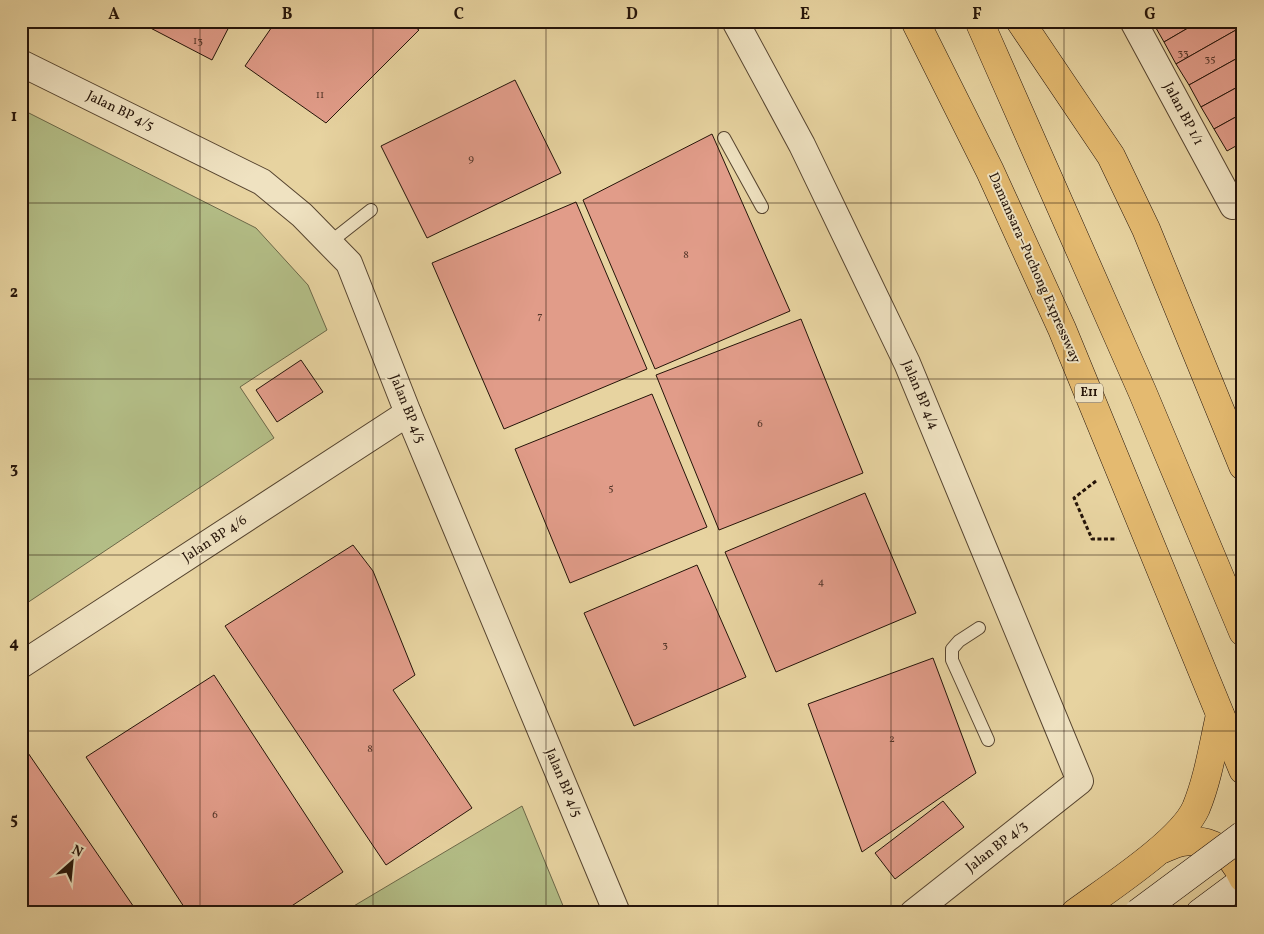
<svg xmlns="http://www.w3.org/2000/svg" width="1264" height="934" font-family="Vollkorn,serif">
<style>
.green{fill:#b3bd86;stroke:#6c6848}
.building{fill:#e19c89;stroke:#251409}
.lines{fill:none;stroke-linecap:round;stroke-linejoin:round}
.service-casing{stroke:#56442f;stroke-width:14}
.minor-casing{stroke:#56442f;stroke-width:28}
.secondary-casing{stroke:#251409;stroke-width:29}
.motorway-casing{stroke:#251409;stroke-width:29}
.path{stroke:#251409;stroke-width:3;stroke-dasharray:4 2.5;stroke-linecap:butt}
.service{stroke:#efe2c1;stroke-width:12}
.minor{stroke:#efe2c1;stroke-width:26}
.secondary{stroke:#efe2c1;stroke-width:28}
.motorway{stroke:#e4ba70;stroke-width:28}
.secondary-bridge-casing{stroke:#251409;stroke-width:29;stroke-linecap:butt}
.secondary-bridge{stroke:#efe2c1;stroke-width:28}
.grid{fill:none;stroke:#251409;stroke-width:1;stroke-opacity:0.55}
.labels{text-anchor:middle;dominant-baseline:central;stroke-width:4;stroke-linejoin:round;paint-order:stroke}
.number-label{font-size:11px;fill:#543629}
.shield{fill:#efe2c1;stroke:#625240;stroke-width:1}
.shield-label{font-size:12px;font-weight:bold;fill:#251409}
.street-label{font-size:14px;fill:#251409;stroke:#efe2c1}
.neatline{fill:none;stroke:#251409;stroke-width:2}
.grid-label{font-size:16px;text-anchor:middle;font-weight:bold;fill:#251409}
</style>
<rect width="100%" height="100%" fill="#e7d3a0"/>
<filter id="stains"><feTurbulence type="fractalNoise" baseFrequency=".004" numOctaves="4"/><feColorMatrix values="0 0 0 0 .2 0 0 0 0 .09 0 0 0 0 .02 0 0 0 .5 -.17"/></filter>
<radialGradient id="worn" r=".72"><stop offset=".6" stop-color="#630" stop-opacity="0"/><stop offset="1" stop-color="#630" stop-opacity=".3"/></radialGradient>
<g class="green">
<polygon points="21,109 256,228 308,285 327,330 240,387 274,438 21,607"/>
<polygon points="522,806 566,913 342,913"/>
</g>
<g class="building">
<polygon points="137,21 232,21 212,60"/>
<polygon points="276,21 406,21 419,30 326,123 245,66"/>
<polygon points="1152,21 1200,21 1164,42"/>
<polygon points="1200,21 1243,21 1243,26 1176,64 1164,42"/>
<polygon points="1243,26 1243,55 1189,85 1176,64"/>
<polygon points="1243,55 1243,84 1201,107 1189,85"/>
<polygon points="515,80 561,173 427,238 381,146"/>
<polygon points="1243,84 1243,113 1214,129 1201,107"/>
<polygon points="1243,113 1243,142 1227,151 1214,129"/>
<polygon points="712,134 790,311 655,369 583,200"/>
<polygon points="576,202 647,369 504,429 432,263"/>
<polygon points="801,319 863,473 719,530 656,375"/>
<polygon points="301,360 323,392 277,422 256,390"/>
<polygon points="652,394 707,527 570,583 515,449"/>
<polygon points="865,493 916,613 776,672 725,552"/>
<polygon points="353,545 373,571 415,675 393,690 472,808 386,865 225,626"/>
<polygon points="697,565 746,677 634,726 584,613"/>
<polygon points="933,658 976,773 862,852 808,704"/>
<polygon points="214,675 343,872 281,913 188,913 86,757"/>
<polygon points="26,750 138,913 21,913 21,753"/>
<polygon points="943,801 964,827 895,879 875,853"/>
</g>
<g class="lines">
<g class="service-casing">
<g id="service">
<polyline points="724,138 762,207"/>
<polyline points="329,243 371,210"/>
<polyline points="979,628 959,641 952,649 952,660 988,740"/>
</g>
</g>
<g class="minor-casing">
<g id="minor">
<polyline points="735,21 802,145 907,363 1080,781 913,913"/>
<polyline points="1133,21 1233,206 1243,200"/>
<polyline points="21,63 262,182 302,215 349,263 408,413 617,913"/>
<polyline points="21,665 408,413"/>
</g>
</g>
<g class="secondary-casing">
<polyline id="secondary" points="1200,913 1243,881"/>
</g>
<g class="motorway-casing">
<g id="motorway">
<polyline points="915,21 990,171 1062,329 1243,770"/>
<polyline points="979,21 1142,391 1243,632"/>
<polyline points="1020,21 1111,156 1146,229 1243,466"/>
<path d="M1160,850C1168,847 1176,843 1183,842C1211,837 1232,853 1243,878"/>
<path d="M1075,913C1106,890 1181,842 1196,808C1208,779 1213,746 1220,715"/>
</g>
</g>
<polyline class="path" points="1096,481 1074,498 1092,539 1117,539"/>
<use href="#service" class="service"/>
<use href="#minor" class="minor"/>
<use href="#secondary" class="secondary"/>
<use href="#motorway" class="motorway"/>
<g class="secondary-bridge-casing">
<polyline id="secondary-bridge" points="1138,913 1243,835"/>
</g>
<use href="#secondary-bridge" class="secondary-bridge"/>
</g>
<path class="grid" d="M200,21V913M373,21V913M546,21V913M718,21V913M891,21V913M1064,21V913M21,203H1243M21,379H1243M21,555H1243M21,731H1243"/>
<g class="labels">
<g class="number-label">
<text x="198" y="41">13</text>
<text x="1183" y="53">33</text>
<text x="1210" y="59">35</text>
<text x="320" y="95">11</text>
<text x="471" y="159">9</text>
<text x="686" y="255">8</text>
<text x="540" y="316">7</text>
<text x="760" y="424">6</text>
<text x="611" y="488">5</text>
<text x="821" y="582">4</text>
<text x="665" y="645">3</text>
<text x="892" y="739">2</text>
<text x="370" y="749">8</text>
<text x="215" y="815">6</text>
</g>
<rect class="shield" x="1075" y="383.5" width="28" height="19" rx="4"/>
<g class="shield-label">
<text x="1089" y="393">E11</text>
</g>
<g class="street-label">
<text transform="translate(120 111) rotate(26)">Jalan BP 4/5</text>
<text transform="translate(1183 114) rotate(62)">Jalan BP 1/1</text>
<text transform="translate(1034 268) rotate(66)">Damansara–Puchong Expressway</text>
<text transform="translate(920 395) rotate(67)">Jalan BP 4/4</text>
<text transform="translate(407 409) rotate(68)">Jalan BP 4/5</text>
<text transform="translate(215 539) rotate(-33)">Jalan BP 4/6</text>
<text transform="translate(563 783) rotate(67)">Jalan BP 4/5</text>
<text transform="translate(997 847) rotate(-38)">Jalan BP 4/3</text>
</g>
</g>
<rect width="1264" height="934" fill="none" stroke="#e7d3a0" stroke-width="55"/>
<g transform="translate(72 862) rotate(27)" stroke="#efe2c1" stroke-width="4" paint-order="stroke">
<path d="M0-4L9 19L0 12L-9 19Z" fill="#251409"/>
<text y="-8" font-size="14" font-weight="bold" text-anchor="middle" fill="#251409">N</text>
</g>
<rect x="28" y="28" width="1208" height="878" class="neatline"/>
<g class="grid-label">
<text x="114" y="19">A</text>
<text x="287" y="19">B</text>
<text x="459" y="19">C</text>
<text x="632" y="19">D</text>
<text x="805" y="19">E</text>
<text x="977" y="19">F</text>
<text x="1150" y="19">G</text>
<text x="14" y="121">1</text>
<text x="14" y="297">2</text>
<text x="14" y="473">3</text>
<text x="14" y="648">4</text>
<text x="14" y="824">5</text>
</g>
<rect width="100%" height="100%" filter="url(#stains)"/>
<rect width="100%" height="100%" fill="url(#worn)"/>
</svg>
